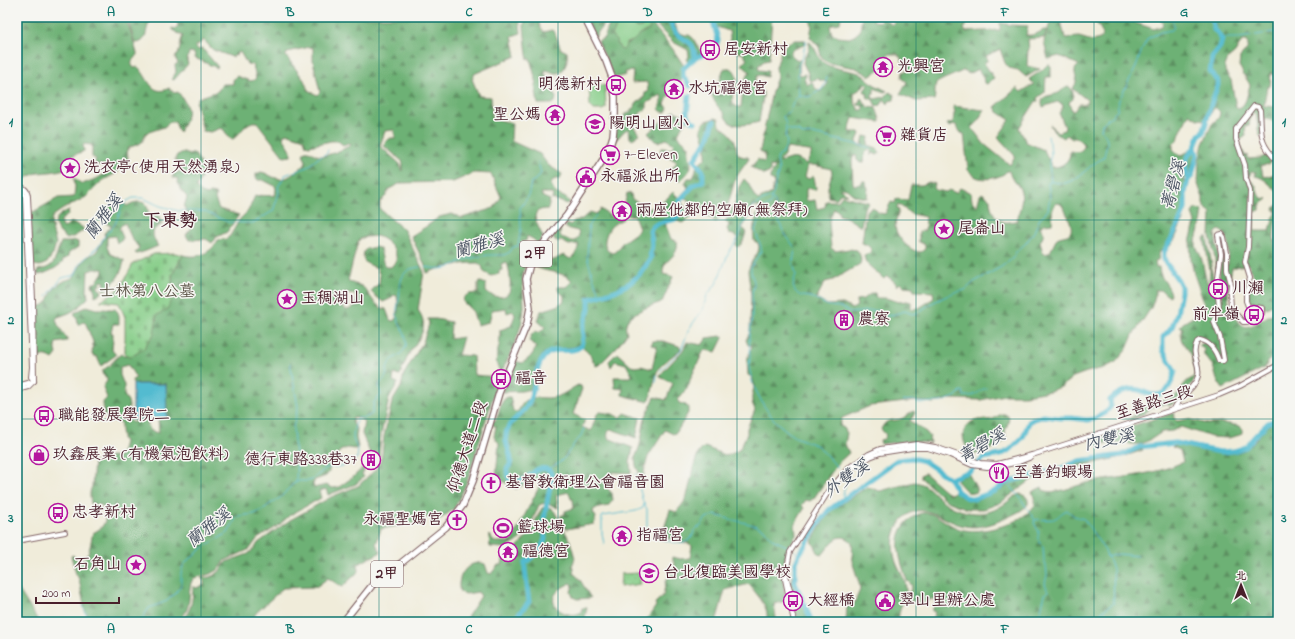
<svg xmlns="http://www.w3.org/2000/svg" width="1295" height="639" font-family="'Indie Flower','LXGW WenKai TC',sans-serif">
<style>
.grass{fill:url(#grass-dots);stroke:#68765a}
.forest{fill:url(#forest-firs);stroke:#5c6850;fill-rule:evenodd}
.cemetery{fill:url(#cemetery-stones);stroke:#68765a}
.garden{fill:#87ce89;stroke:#68765a}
.water{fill:#52bbd0;stroke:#4e6d7e}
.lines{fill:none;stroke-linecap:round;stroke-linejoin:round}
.stream{stroke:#52bbd0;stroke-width:1}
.river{stroke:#52bbd0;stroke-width:5}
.minor-casing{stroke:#846768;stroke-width:6}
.major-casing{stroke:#846768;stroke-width:8}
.minor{stroke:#fff;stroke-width:4}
.major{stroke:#fff;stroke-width:5.5}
.grid{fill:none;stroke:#0f766e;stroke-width:1;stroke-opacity:0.55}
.labels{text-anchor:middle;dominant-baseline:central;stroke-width:3;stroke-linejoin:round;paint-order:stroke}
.shield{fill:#f6f6f2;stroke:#7e6067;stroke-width:1}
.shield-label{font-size:15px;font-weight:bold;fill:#4a1f2b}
.poi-label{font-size:16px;fill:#4a1f2b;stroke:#f6f6f2;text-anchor:start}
.park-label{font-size:16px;fill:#5c5447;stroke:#f6f6f2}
.street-label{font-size:16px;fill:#4a1f2b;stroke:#f6f6f2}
.water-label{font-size:17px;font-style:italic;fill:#4d5665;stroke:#f6f6f2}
.quarter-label{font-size:18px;font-weight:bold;fill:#4a1f2b;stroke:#f6f6f2}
.neatline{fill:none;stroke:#0f766e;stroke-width:1.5}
.grid-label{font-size:13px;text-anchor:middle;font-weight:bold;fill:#0f766e}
</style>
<defs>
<pattern id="grass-dots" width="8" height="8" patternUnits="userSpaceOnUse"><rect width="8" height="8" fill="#87ce89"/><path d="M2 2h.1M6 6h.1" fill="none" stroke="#76b076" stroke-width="1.8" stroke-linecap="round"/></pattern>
<pattern id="forest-firs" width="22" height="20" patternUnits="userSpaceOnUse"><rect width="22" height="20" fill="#6db175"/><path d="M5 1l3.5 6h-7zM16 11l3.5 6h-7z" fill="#5c8f60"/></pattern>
<pattern id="cemetery-stones" width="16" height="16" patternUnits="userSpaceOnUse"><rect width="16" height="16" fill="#87ce89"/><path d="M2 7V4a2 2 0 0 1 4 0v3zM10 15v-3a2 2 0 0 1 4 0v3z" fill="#76b076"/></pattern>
</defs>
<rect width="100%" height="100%" fill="#f6f6f2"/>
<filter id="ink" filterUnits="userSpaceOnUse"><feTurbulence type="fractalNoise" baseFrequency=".025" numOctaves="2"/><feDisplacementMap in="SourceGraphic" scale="8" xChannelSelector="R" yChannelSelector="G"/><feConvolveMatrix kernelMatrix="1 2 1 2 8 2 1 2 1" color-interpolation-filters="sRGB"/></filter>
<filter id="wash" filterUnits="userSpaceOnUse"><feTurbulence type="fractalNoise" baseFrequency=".012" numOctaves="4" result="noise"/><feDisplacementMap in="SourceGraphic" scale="16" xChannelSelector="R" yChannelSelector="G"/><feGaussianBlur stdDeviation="0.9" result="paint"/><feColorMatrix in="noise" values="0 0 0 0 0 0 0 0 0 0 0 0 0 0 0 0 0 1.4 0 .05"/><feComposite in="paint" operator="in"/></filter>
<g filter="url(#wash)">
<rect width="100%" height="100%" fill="#f0ecda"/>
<polygon class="grass" points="638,573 641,584 620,587 621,574"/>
<g class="forest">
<path d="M17,17H125L130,30L137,53V55C133,60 129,62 134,68L138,67C148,76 151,98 169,88L175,93L178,92C191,109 190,114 179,132L175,122H170L164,127L146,133C144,136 144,139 142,142C138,146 132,145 127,149L128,159L127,166L120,169L118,172L102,181L86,197L63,209L53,216L51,220L53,233L56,243L53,254L47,263L40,266L33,265L30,212H33L58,198L74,197L75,187L74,178L82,184C91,181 100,179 106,171L103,165H94L96,159L92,157V145L83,144L84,151L67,158V168C57,172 48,172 38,173C30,174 25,181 17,182Z"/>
<path d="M140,17H154C152,19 151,21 149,23C145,31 148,43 135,43L128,20L130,19L133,22H137Z"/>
<path d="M173,17H519L521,33L512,36L516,56L474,74L472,79L479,96L491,97L492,118L512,123L511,140L513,142L540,154L548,165L562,174L560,179H555L551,182C552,197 563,193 570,202L568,204L552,199L553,195L550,193H541L543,197L550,200L548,209C526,209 538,225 543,237L538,244L533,239L527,236L526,241H523L520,245V251L528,255C529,261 523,268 523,275C522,285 524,296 524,306C523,329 511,353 501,373C495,364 496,360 498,350C500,344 500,337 500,330L511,326L515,315L513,311L507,313L506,308L492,310L489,322L477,325L473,312L463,302L464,297L469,294L478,293V283L481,282L486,284V292C492,297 509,301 510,288C511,281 509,269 507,262L501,264L502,270L499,271V274L491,276L484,272L482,266L478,263C460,263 444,266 427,273L424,263L411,236L427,226L439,217L452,214L462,218L494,208L501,197L491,174L474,173L453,182L401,183L389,189L386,196L380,202V209L404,230L424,272L418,310C430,327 420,337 410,352C406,359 403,368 400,375L394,374L393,381L398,383L389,399L381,435L379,456L375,464L372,467H367L362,474L364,477L356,484L328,495L326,489L319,491L321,498L290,515L278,526L257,539L250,549L224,561L218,570L211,574L194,578C184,589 197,610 175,622H123L107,617L99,618L96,621H91L85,611L79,579L76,574L71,556L73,555L75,558L80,560C91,557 90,542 93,533C104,527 105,524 106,513L104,512L102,505L91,504C90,498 89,491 92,487L94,462L106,459L111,456L120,457L124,442L122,438V435C120,431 122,426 120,422L111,421L104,415L103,402L107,398L103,387L107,381V378L102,374L103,370C111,366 114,359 121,354L131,357L143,349L154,334L156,315L172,297V275L183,255C198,259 211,253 218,240L226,239L230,236L240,219L248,211L255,196C261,194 269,197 275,195L276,189L275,186L263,180H258L256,178V174L261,172C267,173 271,177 276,178C288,182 296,170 305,165L306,161L303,155L305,151C311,150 314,155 320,156C325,157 348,148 352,144L348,143L343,145L338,141H331L309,146L306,145L304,139L286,133L283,137C287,144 292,148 291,156L284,157L257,122C246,120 241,134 233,139L229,138L224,130L221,128L211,132L203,131L196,103L198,98L218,91L222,84H233V80L236,76L250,81L254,80L256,78L253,65L247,64L240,52L232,57L213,50L204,40L195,47L199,50L202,48L218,67L217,68L195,58L194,53L189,52L187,61L188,64L174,80L172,79L176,72L175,65L178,63L175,58C183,48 178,45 183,36L172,30V28L176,29L178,27L177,19ZM310,47L313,48V61L320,92L317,95L308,90L304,80L286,56V54L292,51ZM394,130L395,134V138H391L386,141L384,146L402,161L403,164L402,171L400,164L380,146L385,131ZM377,236C387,240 398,250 396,261L391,267H386L383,262L380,249L376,247L365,249C360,263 366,263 377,268L380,276L379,283L371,291L373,294L383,302L390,299L394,295L397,296C398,304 400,317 393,321L390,320L386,309C375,308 370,294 363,287C359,284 353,285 348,280C350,275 357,242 359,240C363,236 372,237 377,236ZM348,293L354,294C359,300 355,309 347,310C341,308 341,301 342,296ZM128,365L136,378L132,380L133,384H166L167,418H158L159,433L151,431L148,426L147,418L136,419L133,423L129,419L128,414L129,406L128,401L124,395V385L120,375V367ZM353,417H356L364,421L362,434L370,453L365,459L366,465L353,477L339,487L333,488L326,485L314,488L313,484L315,480L326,476L329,472V465L340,451L347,448L356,449L358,447L356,437L357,430L352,422Z"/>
<path d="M525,17H538C539,24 539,27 544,32L552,30L555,33L561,49L567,52C568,59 566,71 558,73C554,74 549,70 545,70V76H548L556,98L555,102L552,104H538L535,85L537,84L530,59H528L527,55L524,27Z"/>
<polygon points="585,17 608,17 595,37"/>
<path d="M614,17H646L672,48L684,66L682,69L684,73L675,95H669L665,104L668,108L666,112H662L659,109L662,98L661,95L647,103V108L639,114L641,117V121L634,127L639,134L632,140L630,138L629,129C622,130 621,137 615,140L613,139L616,118L622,119L625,117L624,115L629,113L638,102L644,98L645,93L648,92L647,82L632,83L633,71L625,72L626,75L614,78L598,41L604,38L609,25ZM648,25L650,29L639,34L630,43H626L625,45H618L617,42L633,26L637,28Z"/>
<polygon points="650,17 672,17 678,32 685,35 689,35 693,38 702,54 688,63 687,60 689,56 688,50 673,42 663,32"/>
<path d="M712,17H772L769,60L764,61L758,66L759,70L768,71L767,77L760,75L757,76L755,82V88L763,92V97L759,122C751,124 734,128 728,121C725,118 725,113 721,110C718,107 712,99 712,94L714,93L719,94L721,93L722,86L718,85L724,69C738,64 737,81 737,90L732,95L733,104L737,107H741L742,97L745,88L746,77L750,72L742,65L747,59L744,54L729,49L728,47L730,38L729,31L714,26Z"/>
<path d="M809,17H841L840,23L833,24L830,26L832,34L837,35L838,37L849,38L854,36L860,31L862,17H874L873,21L880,22L881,19L888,21L890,24L892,25L896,19L905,18V17L919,19H920L921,17L926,18L928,17H970L964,29L966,32L1000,30V23L1011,25L1028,26L1026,35C1035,36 1037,33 1044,30H1047L1044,38L1028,39L1029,50H1028L1027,66L1040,69L1026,77L1018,70L1009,68L1005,63L1000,49L986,56L988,60L984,63L994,78L987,84L984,83L983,77L978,69L968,74L967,72L964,70C960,73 937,81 936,84C934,88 936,95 934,100L916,101L900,94L907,82L902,78L903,72L905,71H909L898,54H889C886,58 890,62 887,68C876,66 879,73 870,76L856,68L829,63L825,61L821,56L819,47L810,37L812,25Z"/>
<path d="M1087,17H1131L1135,23L1154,29L1162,26C1164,22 1160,20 1157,17H1278V86L1275,76L1271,72L1270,86L1267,87L1264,104V106L1278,107V120L1274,123C1270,117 1267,119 1262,121V136L1259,135L1256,113H1253L1250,119L1249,126H1245L1246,136L1239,141L1245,156L1247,155L1248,159L1261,158L1269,154L1271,157L1269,159L1270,162L1269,164L1261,166L1263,176L1265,177L1278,173V192C1270,186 1266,178 1255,176L1256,172H1251L1249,180C1260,185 1255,195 1262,198C1264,199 1266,198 1268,199L1260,205V210L1255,212L1254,215V231H1270L1273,218L1276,214L1277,210H1274L1275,207H1278V204V217L1275,224L1274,236L1276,256L1278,259V303L1266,308L1262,305L1250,304C1243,292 1254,287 1253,276C1253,273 1250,268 1248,264L1232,268C1228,288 1224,303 1237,319C1241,324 1243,328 1250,326C1260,323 1267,314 1278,312V351L1273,355L1264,368L1223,389L1217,380L1213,366L1204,355V349L1199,346L1201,344L1205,343V340L1198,338C1185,349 1199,363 1196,376C1193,385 1178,399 1171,405H1168L1167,403L1153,407L1140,416L1130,420V418C1138,414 1143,407 1151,403C1158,400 1166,402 1172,398C1184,392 1179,383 1195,377C1194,371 1194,363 1192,357C1188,345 1176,343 1183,328L1180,326C1187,318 1200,317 1205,306L1194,274L1191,260L1190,242L1195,223L1192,213L1195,209L1202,210C1204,222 1197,231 1196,243C1196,250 1199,251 1201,257C1204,266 1204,275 1208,285H1209L1210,270L1204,238L1205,237H1207L1212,266L1211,268L1216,290L1219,289L1220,267L1225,252V264L1228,265C1229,254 1231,235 1219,230L1215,234L1219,258L1216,275L1215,259L1210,236L1211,213L1209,211L1205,208L1203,203V198L1200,190L1198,184L1199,161L1203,144L1212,124L1219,117L1220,112L1216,108H1214L1210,115L1205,120L1198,119L1189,114L1180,133L1178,140L1173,144V149L1180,156L1191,150H1197C1201,163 1192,173 1183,179V181L1189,183L1184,194L1186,206L1183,220L1175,239L1167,250H1160L1158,260L1155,261L1156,267H1159C1160,281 1170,284 1171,295L1168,296L1161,290H1155V297L1151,308L1133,335L1127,349L1121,356L1116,362L1104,368L1087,372L1073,377L1061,387L1050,391L1025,395H1004L981,400L949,399L934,403L915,401L870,406L842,418L840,426L844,428L847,433L845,444L849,453L838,463L814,498L810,501L806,500L802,505L804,509L795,524L796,535L787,551L784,564V590L786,601L774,604L776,618L774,622H766C771,607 757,596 749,584L725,590L716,622H645L656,606L655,603L663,596L666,581L675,566L672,557L681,559L690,558L692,546L690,544L667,538L664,529L670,510L676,512C679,509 682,505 684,502C692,490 691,453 705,447L725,455H729L739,450L747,434V428L755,410C754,407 752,404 752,401C751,390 757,389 752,377L748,375L747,359L752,347L751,345H748L746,340L750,332L751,295L748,271L752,261L758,252L759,247L758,243L754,241C752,228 755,219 760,208L756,206H753L751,210L750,216L742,228L746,231C745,236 743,244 738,247L736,245L739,238L729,233L727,229L729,225L726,222V220L735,203L739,187L744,179C751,184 751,194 758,200L772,193L774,182L770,179V176L776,167L770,166V172L764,175L751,167L758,159L763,162L765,161L764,154L760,151L772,91L777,77L776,67L780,55L781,50L788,43L795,40H805L804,45L792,50L790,54L796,59L800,60L799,74L801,75L805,74L806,77L804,79L807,85L812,82L816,89L820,92L827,85V82L819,80L818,78L811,81L809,80L808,73L803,63L804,58L809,50L808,41C817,47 816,56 823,62C828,68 850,70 859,73L864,76L875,85L887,91L884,92L874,88V93L871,95L874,99L885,97L889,92L895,95L894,100L889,101L888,104L884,99L881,105L876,106L873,100L867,97L868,94L864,91L868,85L866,83H865L862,88L854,93V101L859,110H863V106L858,105V104L861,98L868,107L876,108L880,119V122L853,118L849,130V132H859L860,134L857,141L858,145H862L864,136L869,137L868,145L877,148L880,153L877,155L873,153L871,156V151L869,149L865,153L864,162L860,163L857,160L856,155L854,156L852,160L853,183L854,185H858L863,181H865L868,188L867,198C863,197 857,197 854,195C847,191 849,187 839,189L848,194H840L836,199L828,197V187L832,173L831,169L814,165H808L805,177L809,179L813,176L814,177L816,188L815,190L808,188L806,190V199L808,201L815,200L817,209L825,207L826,201H838L842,196H843L868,202L869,203L864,208L861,227L846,217L839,215V212L834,208L829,221L831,248L835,251L849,249L857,250C860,254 862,259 860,264L833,280L825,282L816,299L827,305L843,304L852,309L857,306L856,302L857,300L863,299L872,293H875L876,298H886L899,302L907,301L911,302V309L919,308L934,298L933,292L914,291L913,287L904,286L900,283L897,286L895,282L887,276L884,279L866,263L864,256V255L870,253L871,249L867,245L862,243L866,211L873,207L879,213L885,214L891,202L895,203L896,199L908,200L911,185H922L929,182L935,184L934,188L936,190L946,192L949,190L956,193L960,188L971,193L972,201L977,206L980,195L982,193L990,199C990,208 994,219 1004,222C1008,223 1013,221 1017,221C1019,211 1025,196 1019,187C1015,181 1011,179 1009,171H1007C1002,178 984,181 976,177C973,175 970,172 968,170L964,134L961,133L955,124L949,127L947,124L953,122L954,114L955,112L953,106L984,110L977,123L972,128L984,144L1010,165L1015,156L998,137L1010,120L998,112L995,107L1017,88L1021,92L1034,84L1029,79L1041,71L1048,64L1051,66V77H1046L1045,92L1037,98L1038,101H1036L1019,128L1026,142L1044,150L1052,167C1062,168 1071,160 1070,151C1076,152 1080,153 1084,147L1083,144L1076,137L1072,139L1067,135L1064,138L1054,132L1050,125H1051L1054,130L1058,132L1064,130L1065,127L1059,113L1063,107L1062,104L1057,102L1043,107C1038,93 1053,97 1060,92C1063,90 1064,87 1068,86C1073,89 1074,94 1073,99L1069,102L1072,111H1074L1079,104H1087V100L1073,89C1074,86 1076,84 1076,82C1077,74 1071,71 1079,65L1059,56L1048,59L1044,41L1050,23L1061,21L1065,38L1079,37L1092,41L1100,39L1103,35C1102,29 1097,26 1096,20H1090ZM1242,41H1247C1250,48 1245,52 1240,57L1239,66L1250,85C1247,93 1247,106 1238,108L1236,107L1231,80L1225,71V66L1228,59L1235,53ZM787,148L808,151H811V155L806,164C795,156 791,158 779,163L785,153ZM1057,203L1061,204C1065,210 1076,228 1069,234C1066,236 1060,236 1057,238L1050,252L1046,254L1043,253L1040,241L1042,239L1044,233L1040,227L1044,224L1052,223C1053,217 1050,207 1057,203ZM898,204L911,214L926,217L925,230L919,232V239L918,241L925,245V249L921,252C910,252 896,237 895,226C895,221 898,215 899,210L897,208Z"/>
<path d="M674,111L688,117L689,119L682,126L678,134L681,139L689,146C687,166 699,163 680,181L669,173L670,171L677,162L660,151L662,148L671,149L674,144L667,139L658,142L655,141L648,133Z"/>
<path d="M715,118L719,119V125C723,129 729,131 732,136C740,146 731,157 748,157L749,159C744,166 739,172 735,180C730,194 729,212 716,222L709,217L698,205L694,208L688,206L689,200L681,196L688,188L685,183L688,178H693L696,171V168L706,157V146L701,129L704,122Z"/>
<path d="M182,153H185L189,155L194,153L204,168L201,179L196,187C199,192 203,194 208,195L210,193L215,194L216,196L215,199L219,209L239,215L227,232L215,238L212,243L206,239L189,240L186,235L194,225L184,207L187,197L180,189L177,178H173V175L175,173L181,171V166L177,163L175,159L177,155Z"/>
<path d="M673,192L679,198L685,208L692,213C692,219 687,220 682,223L673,219L666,220V226L671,239L677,242C680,258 661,259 663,274L671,276L673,277L662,302C653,305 628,313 626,324C625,326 626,331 627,333L616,348L599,365L596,366C592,360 591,353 584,348C578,345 549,350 544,354C540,359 535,368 534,374C533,379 533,384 531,389L522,391L502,392L515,361L522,363C529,359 534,354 536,346L529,341L532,334L536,331L539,333L545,327L538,321L541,311L557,306L564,301V296L558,290V287H567L572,281C566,271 543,273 532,265L535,257C542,256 547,261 554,260C557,259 560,256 564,255L570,259C574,258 579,249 578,244L569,245L561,241H555L552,236L561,226L560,235C563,239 570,242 575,241L579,236L578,231L566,228V224L570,225L574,221L582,219L590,212L596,214L601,209L613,218L620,214L622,215L623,219C618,222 614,223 610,228C604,236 601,252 614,253L623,242L637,232L639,228L634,215L628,216L625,214L624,207L627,193L631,194L632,199L640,204L642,210L654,207L655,203L664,201Z"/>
<path d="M120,203H124L127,206C131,203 142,199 146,205C148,207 148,212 149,215L159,216L162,224C160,226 155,228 154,230C151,235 156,243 158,246C151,249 144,252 137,254L135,253L139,248L132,239L125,223C115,228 122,232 123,238L121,241L117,243L115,236L107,237V247L110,254L124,260C123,271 115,284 105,290L103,289L105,282L101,281L100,285H98V288L102,291L101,293L95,296V291L92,285L93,283H96L103,272V269H95L88,271L87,291L88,298L79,306L78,308L69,313L58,317L56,319L58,325L67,339V341L56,343L55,345L57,354L53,359C45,354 43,355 36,360L35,306C37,306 39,307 41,306C48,305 49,297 52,292C57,284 65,280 73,278L82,263L86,258L96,252L105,237L104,233L112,226L107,224L106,220L99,218L109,208L108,206Z"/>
<path d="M69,210L68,215L61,220V226L65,228L70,222L82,227L84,230L75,236L67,239C52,227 50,218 69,210Z"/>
<path d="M73,240L78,242V247L69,253L67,258L62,260L63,262C57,268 47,273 39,275L37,274L38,270C57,268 55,257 61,242H70Z"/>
<path d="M87,306L97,309H115C120,313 119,317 119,324H113L111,333H113V339L112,350L116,355L101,366L97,357L92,355L93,342L86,324L84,322L78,325L77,318L74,313Z"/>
<path d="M428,319H436L451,322L450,339L463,337L458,355L473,356L474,375L499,377L467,482L454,509L439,520L429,516L419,522L381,529L376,544L381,552L358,564L359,571L342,587L328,578L316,587L283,588L256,613L251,622H181C191,612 193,600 193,586L196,588L204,585V581L201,578L211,577L219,572L226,562L248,554L255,548L258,543L290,520L310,509L331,497L358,486L375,470L380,462L382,455L384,436L392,402L401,387L404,374L423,342L429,324Z"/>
<polygon points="721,336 723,336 723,338 716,352 705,350 703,352 690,380 689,385 678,400 679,403 686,405 688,408 688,413 677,432 673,434 665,430 648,457 645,467 643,480 640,481 639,472 636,466 635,458 640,445 645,418 655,397 666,400 673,383 662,378 660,377 661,374 683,350 687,342 702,345 707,338"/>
<path d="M653,341H663L679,346L681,349C675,354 663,363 659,368C654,376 653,390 650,399L648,401H644L622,395L623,389L615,388L614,377H631L632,375L626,364L615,361L611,367L609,361L617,353L631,366L635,367L641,366L652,369L657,346L651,345Z"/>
<path d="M578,385L581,386L582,389L573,414L585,420L582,427L591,431L597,414L600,412L613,414L620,418L625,413L640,418L636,438L611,429C608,430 607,435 608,438L633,448L630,463L631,473L613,472L612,474L608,489L612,493L613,500L608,506L594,509L593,513L596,517L594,524L566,529L560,516L565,514V511L574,508L573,499H571L569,492L556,495L558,508C552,506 547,501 539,505L529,529L517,542L506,548L490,547L489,536L490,535L494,542H511L542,481L535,478L516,489L496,477L499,443L494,437L496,426L492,425L493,421H495C500,413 499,402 507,397H510L513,411L517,412C520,409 521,405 524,402C533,394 545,400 555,397C564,395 570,389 578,385Z"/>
<path d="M914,411L915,413L910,421L926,432L930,437L929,439L931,443L908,441L881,444L880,440L884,439L886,435L881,429C888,416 893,423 903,418C907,416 910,413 914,411Z"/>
<polygon points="1173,413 1175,414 1174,418 1177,421 1188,419 1208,424 1223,423 1240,426 1242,429 1242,433 1240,435 1228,438 1211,437 1181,427 1172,431 1162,432 1150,440 1140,444 1130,444 1127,442 1114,444 1109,443 1103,443 1100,442 1097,437"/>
<path d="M1001,414H1005L1009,417L1008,423L1005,431L1006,439C1001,446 980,455 971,454C966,448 960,436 965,429C967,427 967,425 969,424C975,417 987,421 993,419C995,418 998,416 1001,414Z"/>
<path d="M1274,422H1278V622H933L935,612L932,611L936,601L935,599H931L926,602L923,603L908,600L909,593L912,586L910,583L907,581C901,561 891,539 908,521C914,516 919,512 927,513C938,514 949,526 960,529C982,535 1022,524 1035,505V497L1032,492L1042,487L1043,490C1055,496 1078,484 1091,482C1121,477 1155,475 1183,462L1180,450L1172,447L1177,445C1195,448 1232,460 1247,448C1257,441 1262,428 1274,422Z"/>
<polygon points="1137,449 1143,450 1125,456 1085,465 1033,479 1000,503 984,509 968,509 947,501 921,478 921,475 922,474 925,473 949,494 953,493 955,491 968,500 977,500 998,491 1014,481 1081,463 1121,456"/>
<polygon points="968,473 977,489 977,492 974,493 967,492 957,481 958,478"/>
<path d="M914,482C925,483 930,489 937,496C952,511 979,519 998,508C1006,504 1011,498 1019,494C1025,494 1029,498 1028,504C1023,511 1014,514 1006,518C993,524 979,529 965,526C945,523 922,498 903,519C891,532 891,552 898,567C902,575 906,581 906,590C906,596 904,599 902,604C899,609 899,616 898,622H846L847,606H853L860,590L859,583L853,564L852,542C838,529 831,545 822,555L819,554L812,541L829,512L867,487L880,491Z"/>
<path d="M545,507L551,508L555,512L570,541L575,558L572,566L574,569L573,573C581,578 585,590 591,598L577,599L573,597L571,592L573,585L571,583C533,599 567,622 581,612L582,608H587L585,616L587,622H464L481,596L478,592L466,594L460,592C455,577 469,558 485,564L488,573L491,574L498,565H502L503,558L513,553L519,545L533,530L536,519L542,508Z"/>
<polygon points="792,576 793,576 793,582 810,622 798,622 790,584"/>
<polygon points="17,587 39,622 17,622"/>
</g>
<polygon class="cemetery" points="175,253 183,255 172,275 172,297 167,310 157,315 154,334 143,349 131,357 125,354 125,317 119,303 100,301 116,291 125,279 133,264 154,254"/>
<g class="garden">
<polygon points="624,20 637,28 648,25 650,29 640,34 633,41 626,43 625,48 623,50 620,49 617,42 612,36 618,23"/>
<polygon points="603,85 605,86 606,108 602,110 594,110 590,106 589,86"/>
</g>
<polygon class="water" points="133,384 166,384 167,418 133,419"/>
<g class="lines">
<g class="stream">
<polyline points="1221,38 1240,38 1278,31"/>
<polyline points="799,95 798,78 799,64 803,55 806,40"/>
<polyline points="787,129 800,132 803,135 813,134 872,148"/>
<polyline points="1048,136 1049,141"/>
<polyline points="1050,142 1051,154 1049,163 1051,182"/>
<polyline points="771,198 771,203 763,210 755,230 761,247 761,251 751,267 751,271 752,276 754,281 754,286 752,292 752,318 749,336 750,357 749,368 753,385 764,406 775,421 793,436 818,446 838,468"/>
<path d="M771,198L774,192L775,183L779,171L777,160L778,157L783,153L787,142C783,134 789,126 783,117L785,114L790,111C792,104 794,100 799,95L807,97L811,96L822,89L825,84L827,77"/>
<path d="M596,215C594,219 591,223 588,226L589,229L587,257L594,280L599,291V295"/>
<polyline points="425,267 439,269 447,268 467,259 488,255 504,255 510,252 513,247 518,246 521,228 520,208 528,197 531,182 537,179 541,173 538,162"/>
<polyline points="47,296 62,278 75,275 80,263 99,246 104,237 115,224 122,207 127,201 133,198 143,198 160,206 179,211 198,211 205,212 228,222 253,223 273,211 279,193 278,187 285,175 307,167 318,158 327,153 328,150"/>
<polyline points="290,363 298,407 293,428 294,442 297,457 296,482"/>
<path d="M660,371L681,350L689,329L703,309L707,295L716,284L729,252L739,237L743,224L754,206L760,202L769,198H772L775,203V211L783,231L795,248L793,263L796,275C793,281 791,289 798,294C801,297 807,296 810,297C817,298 821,303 827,305C838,308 840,305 850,313L878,310L882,315L888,316L905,311L912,314L917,313L932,303L955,292L965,290L974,282L1001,267L1012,259L1016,252L1026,243L1034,232L1040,218L1048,210L1050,196L1048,184L1049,182C1054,181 1060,184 1065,183C1080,180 1090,163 1104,158C1105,146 1112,141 1101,130L1102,124L1117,111L1119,100L1135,69L1143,47L1148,38L1161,32L1172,30C1176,26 1173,21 1171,17"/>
<polyline points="656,382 657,375"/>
<path d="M903,401L913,400L918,403L942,402L955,397L961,391H963L964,396C977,397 976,392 986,388"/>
<polyline points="548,469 559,463 565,457 576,441 580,438 584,428"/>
<polyline points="636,474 643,502 647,509 647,526"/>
<path d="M1007,482L1019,496L1035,520L1034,523L1039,532C1037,538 1038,542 1043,546L1044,560L1046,566L1047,575L1045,583L1048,592L1045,594L1038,622"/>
<path d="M843,499C842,488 849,482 848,473"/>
<path d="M1035,520C1040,519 1050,520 1054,519C1059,517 1061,512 1067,510L1074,516L1084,519L1105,551L1107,557L1110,560L1113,569L1114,603L1102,611L1097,622"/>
<path d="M656,538C669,541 692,550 694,530L701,526L706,518L714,515L754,525L765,530L772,539L791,548"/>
<polyline points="604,544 602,533 602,517 603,516 636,511 643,508 644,504"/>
<polyline points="794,550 799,555"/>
<polyline points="1107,557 1119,554 1138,556"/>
<polyline points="83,605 89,622"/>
<path d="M140,622L149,608L167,601L177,591L181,585V573L183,566L189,559L193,557L200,550L207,545L228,533L236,518L239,516L254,514L261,511L270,504L280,498L293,484L299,481H308L313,479L326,468L343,466L357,458C360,447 353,445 353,436C353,430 356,423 358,418H365L372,414L374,402L381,395L379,385C381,382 383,381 385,378C388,374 386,368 389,363C395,356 403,355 406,346C408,334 399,327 397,316C396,310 398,304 399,298C401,281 399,269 420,267"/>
</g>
<g class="river">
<path d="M670,17C671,21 671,26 673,29C684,45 694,36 695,58"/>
<polyline points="690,86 683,76 683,69 695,58 710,51 716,45 718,40 712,17"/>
<polyline points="689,96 687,115 691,121 695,122"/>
<path d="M1188,180C1184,165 1184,159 1195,147"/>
<path d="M950,479L970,471L984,458L1000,455L1010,450L1023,437L1029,422L1034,419L1044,416L1060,418H1072L1087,420L1094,419L1105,413L1111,406L1110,400C1117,393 1128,387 1139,390C1144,391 1148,395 1154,395C1167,396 1172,383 1175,371L1163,350V337L1172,327L1177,314L1181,292V286L1178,280L1164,260V252L1175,232L1185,209V193L1188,180L1192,176L1197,155L1195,147L1199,135L1203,133L1211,104L1219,82L1210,72L1212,57L1220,47L1222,40L1217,32L1214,30L1211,17"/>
<path d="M512,622L529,602L525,569V563L541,549L545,539L544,519L552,476L550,471C547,468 543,468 538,469C533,472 528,478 523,480C512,485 507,480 507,469C517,459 504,447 506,435C507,422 521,416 527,406C537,390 532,372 544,357C553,345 572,355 581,346L583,338V327L589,309V299L615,291L630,283L640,274L651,258L650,252C654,246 651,238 650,231C659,213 686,231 679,201L694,185L703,181V171L694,160L708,139L714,121"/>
<polyline points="812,622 795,583 795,565 799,555 819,523 829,510 897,460 912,458 924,461 950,479 957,491 965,497 974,499 995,491 1007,482 1059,469 1079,461 1122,455 1140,447 1175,443 1220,452 1234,451 1246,447 1254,437 1268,423 1278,419"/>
</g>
</g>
</g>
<g filter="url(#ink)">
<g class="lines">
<g class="minor-casing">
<g id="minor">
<path d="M17,186C24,187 28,190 28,197L33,299L34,381"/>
<polyline points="17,190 21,190 25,196 32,367 31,377 34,381"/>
<polyline points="17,386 32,382"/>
<polyline points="17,390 28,387 34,381"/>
<path d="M1174,409C1179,396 1195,389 1198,376C1201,363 1190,356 1197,342L1200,340C1210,342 1216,352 1219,361H1223L1224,360L1220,337L1214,322L1219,307L1217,285L1221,254L1218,235L1222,234L1224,237L1227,253V269L1231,284L1230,293L1231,306L1233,311L1243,322H1247L1262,313V308L1248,306L1246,301V294L1250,278L1245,262L1248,247L1250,191L1246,178L1245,165L1236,139V129L1254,106L1258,107L1260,110C1262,136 1258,141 1278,162"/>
<polyline points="845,473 870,457 880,453 912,448 928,448 950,455 972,465 987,467 1005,465 1019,462 1029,458 1032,455"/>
<polyline points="17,541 65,532"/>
<polyline points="786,575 791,594"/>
<polyline points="794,622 785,579 790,552 827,494 848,468 869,454 880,449 917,444 935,447 980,463 997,464 1032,455 1219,395 1240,386 1278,365"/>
</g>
</g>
<g class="major-casing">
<polyline id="major" points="343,622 374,583 391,571 446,527 463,505 473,481 499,393 527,324 530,308 526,279 530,264 539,249 567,215 608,152 613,136 615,114 615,97 613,80 606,61 584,17"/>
</g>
<use href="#minor" class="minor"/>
<use href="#major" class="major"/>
</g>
</g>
<path class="grid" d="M201,17V622M379,17V622M558,17V622M737,17V622M916,17V622M1094,17V622M17,220H1278M17,419H1278"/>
<defs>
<g id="bus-ring" transform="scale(1)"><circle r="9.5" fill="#f6f6f2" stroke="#b5179e" stroke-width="1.5"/><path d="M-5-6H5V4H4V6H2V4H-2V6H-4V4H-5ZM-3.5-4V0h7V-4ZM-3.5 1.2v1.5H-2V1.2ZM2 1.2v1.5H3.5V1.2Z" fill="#b5179e"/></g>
<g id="temple-ring" transform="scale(1)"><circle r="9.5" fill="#f6f6f2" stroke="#b5179e" stroke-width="1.5"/><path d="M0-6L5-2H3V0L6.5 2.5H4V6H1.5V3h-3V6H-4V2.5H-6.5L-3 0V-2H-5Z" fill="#b5179e"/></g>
<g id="school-ring" transform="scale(1)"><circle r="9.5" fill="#f6f6f2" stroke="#b5179e" stroke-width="1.5"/><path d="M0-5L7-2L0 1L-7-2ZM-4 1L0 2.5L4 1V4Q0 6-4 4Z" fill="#b5179e"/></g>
<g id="supermarket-ring" transform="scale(1)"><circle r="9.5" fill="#f6f6f2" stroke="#b5179e" stroke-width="1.5"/><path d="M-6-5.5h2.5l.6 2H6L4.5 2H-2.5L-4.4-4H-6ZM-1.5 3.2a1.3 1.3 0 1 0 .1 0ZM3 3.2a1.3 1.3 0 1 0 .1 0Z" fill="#b5179e"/></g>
<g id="sight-ring" transform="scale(1)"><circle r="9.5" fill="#f6f6f2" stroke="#b5179e" stroke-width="1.5"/><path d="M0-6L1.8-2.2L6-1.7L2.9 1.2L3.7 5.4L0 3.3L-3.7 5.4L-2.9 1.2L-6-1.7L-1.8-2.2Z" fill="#b5179e"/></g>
<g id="civic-ring" transform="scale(1)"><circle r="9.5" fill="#f6f6f2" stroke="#b5179e" stroke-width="1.5"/><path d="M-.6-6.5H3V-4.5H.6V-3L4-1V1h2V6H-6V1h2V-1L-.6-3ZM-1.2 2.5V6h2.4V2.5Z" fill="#b5179e"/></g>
<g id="building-ring" transform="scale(1)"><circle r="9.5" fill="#f6f6f2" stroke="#b5179e" stroke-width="1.5"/><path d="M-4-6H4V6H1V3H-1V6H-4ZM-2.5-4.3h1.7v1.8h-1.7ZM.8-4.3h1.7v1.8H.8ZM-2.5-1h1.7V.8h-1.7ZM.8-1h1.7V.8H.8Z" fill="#b5179e"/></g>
<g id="shop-ring" transform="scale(1)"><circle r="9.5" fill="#f6f6f2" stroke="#b5179e" stroke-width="1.5"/><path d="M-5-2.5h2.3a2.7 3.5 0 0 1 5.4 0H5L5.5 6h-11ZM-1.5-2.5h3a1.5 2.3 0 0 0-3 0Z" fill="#b5179e"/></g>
<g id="restaurant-ring" transform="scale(1)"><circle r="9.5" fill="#f6f6f2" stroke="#b5179e" stroke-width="1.5"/><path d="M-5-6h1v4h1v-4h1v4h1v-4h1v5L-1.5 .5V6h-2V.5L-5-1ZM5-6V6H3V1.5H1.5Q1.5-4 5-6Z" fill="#b5179e"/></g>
<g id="church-ring" transform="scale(1)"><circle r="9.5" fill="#f6f6f2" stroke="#b5179e" stroke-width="1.5"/><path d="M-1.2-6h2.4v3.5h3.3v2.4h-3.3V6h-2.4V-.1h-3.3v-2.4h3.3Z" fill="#b5179e"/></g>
<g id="stadium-ring" transform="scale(1)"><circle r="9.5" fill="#f6f6f2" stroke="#b5179e" stroke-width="1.5"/><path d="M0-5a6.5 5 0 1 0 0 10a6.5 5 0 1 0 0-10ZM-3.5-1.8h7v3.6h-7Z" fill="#b5179e"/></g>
</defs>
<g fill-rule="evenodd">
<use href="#bus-ring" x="710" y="50"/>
<use href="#temple-ring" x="883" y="67"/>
<use href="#bus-ring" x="616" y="85"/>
<use href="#temple-ring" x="674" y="89"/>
<use href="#temple-ring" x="555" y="115"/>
<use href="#school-ring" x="595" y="124"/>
<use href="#supermarket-ring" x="886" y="136"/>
<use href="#supermarket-ring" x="610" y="155"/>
<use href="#sight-ring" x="70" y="168"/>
<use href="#civic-ring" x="586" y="177"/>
<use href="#temple-ring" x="622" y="211"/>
<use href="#sight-ring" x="944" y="229"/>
<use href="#bus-ring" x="1218" y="289"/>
<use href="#sight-ring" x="287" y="299"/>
<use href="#bus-ring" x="1254" y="315"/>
<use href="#building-ring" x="844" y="320"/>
<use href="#bus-ring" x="501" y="379"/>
<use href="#bus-ring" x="44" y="416"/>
<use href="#shop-ring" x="39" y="455"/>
<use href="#building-ring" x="371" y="460"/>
<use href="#restaurant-ring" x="999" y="473"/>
<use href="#church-ring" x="491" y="483"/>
<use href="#bus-ring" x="58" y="513"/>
<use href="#church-ring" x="457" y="520"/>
<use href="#stadium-ring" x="503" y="528"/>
<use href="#temple-ring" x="622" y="536"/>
<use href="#temple-ring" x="508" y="552"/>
<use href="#sight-ring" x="136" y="565"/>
<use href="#school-ring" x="649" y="573"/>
<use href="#bus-ring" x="793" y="601"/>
<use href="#civic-ring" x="885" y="601"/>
</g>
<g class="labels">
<g class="shield">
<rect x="520" y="241" width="32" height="26" rx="3"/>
<rect x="371" y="561" width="32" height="26" rx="3"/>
</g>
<g class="shield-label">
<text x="536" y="254">2甲</text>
<text x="387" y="574">2甲</text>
</g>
<g class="poi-label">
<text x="724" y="50">居安新村</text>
<text x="897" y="67">光興宮</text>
<text x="602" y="85" text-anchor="end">明德新村</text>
<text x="688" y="89">水坑福德宮</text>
<text x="541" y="115" text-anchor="end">聖公媽</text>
<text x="609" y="124">陽明山國小</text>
<text x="900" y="136">雜貨店</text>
<text x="624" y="155">7-Eleven</text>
<text x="84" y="168">洗衣亭(使用天然湧泉)</text>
<text x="600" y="177">永福派出所</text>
<text x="636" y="211">兩座仳鄰的空廟(無祭拜)</text>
<text x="958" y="229">尾崙山</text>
<text x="1232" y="289">川瀨</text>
<text x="301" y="299">玉稠湖山</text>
<text x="1240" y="315" text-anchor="end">前半嶺</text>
<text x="858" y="320">農寮</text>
<text x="515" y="379">福音</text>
<text x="58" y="416">職能發展學院二</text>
<text x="53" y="455">玖鑫展業 (有機氣泡飲料)</text>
<text x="357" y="460" text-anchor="end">德行東路338巷37</text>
<text x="1013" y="473">至善釣蝦場</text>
<text x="505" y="483">基督教衛理公會福音園</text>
<text x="72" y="513">忠孝新村</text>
<text x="443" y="520" text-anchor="end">永福聖媽宮</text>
<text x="517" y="528">籃球場</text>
<text x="636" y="536">指福宮</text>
<text x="522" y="552">福德宮</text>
<text x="122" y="565" text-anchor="end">石角山</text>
<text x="663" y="573">台北復臨美國學校</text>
<text x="807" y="601">大經橋</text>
<text x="899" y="601">翠山里辦公處</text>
</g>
<g class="park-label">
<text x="147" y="292">士林第八公墓</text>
</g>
<g class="street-label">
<text transform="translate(1154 403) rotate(-17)">至善路三段</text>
<text transform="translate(468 447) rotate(-72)">仰德大道二段</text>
</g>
<g class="water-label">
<text transform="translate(1174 185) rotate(-75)">菁礐溪</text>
<text transform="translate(104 217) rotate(-53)">蘭雅溪</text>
<text transform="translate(479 246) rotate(-16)">蘭雅溪</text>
<text transform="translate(1109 440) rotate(-12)">內雙溪</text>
<text transform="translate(982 446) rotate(-30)">菁礐溪</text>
<text transform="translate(847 479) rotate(-36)">外雙溪</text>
<text transform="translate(209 528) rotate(-39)">蘭雅溪</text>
</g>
<g class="quarter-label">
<text x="170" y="222">下東勢</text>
</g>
</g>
<rect width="1295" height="639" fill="none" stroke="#f6f6f2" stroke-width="44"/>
<g transform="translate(1241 585)" stroke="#f6f6f2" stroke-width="3" paint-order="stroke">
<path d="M0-3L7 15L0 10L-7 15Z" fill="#4a1f2b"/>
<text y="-6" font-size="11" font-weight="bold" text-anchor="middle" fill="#4a1f2b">北</text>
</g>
<path d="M36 597v6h83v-6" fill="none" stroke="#4a1f2b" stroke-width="2"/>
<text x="42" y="597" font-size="12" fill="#4a1f2b" stroke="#f6f6f2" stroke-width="3" paint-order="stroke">200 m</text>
<rect x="22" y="22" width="1251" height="595" class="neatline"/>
<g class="grid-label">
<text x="111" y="16">A</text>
<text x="290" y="16">B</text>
<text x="469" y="16">C</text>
<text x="648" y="16">D</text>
<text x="826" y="16">E</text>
<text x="1005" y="16">F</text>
<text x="1184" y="16">G</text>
<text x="11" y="126">1</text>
<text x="1284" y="126">1</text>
<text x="11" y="324">2</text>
<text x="1284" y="324">2</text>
<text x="11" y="522">3</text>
<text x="1284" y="522">3</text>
<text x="111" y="633">A</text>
<text x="290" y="633">B</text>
<text x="469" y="633">C</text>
<text x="648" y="633">D</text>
<text x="826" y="633">E</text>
<text x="1005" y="633">F</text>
<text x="1184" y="633">G</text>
</g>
</svg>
